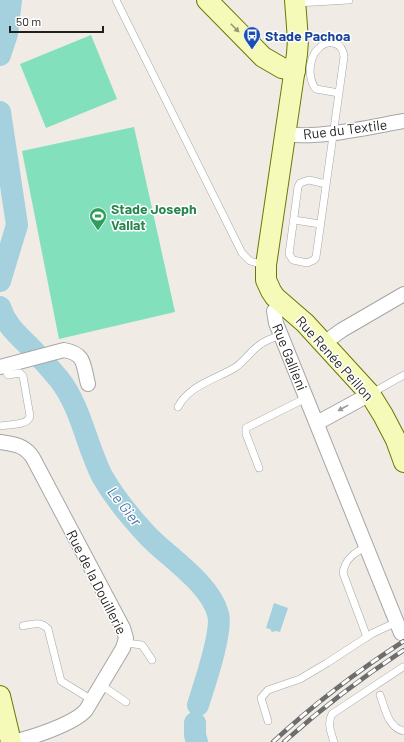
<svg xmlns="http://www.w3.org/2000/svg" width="404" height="742" font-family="Barlow,sans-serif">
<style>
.pitch{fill:#82e0bc}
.water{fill:#a5d0de}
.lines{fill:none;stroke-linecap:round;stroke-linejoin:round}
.river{stroke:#a5d0de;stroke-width:22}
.lane-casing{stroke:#a6a6a6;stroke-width:8}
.street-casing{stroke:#a6a6a6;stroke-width:16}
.secondary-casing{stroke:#6a7804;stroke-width:22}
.lane{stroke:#fff;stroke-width:7}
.street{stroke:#fff;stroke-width:14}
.secondary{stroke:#f6fab9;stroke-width:20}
.rail-casing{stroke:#6d6d6d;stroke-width:4.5}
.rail{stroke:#fff;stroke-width:3;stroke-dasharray:9;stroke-linecap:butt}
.oneway{fill:#959774}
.oneway2{fill:#9a9a9a}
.labels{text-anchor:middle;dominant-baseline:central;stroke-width:3;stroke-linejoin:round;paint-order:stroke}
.transit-label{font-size:14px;font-weight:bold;fill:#164399;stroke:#fff;text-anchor:start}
.street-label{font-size:14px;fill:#1f1f1f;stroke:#fff}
.leisure-label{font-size:14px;font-weight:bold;fill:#27864d;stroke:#fff;text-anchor:start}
.water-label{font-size:15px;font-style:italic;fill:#4777a8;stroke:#fff}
</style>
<rect width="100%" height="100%" fill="#f0ece5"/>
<g class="pitch">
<polygon points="91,35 117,99 46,128 20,64"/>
<polygon points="134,127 175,312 59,339 22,151"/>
</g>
<polygon class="water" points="274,603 288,608 280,632 276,631 272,632 270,629 266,628"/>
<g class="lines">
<g class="river">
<polyline points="0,55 7,34 11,0"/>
<polyline points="0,112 17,225 0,281"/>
<path d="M0,307C6,325 17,334 30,347C40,357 50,368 59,379C81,407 86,444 102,476C110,490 121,505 132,518C138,525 144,532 150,538C171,559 211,585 218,614C223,631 204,686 198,705"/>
<polyline points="195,723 195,735 197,742"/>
</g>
<g class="lane-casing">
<g id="lane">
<polyline points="116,0 242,253 250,261 264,265"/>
<polyline points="297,3 349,0"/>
<path d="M326,184L309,180L300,183L298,187L289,254L293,260L307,263L314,260L316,257C325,190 335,124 344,57C343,42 328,39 319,48C312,54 310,63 310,72C311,78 311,84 316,89L339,93"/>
<polyline points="294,220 320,224"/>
<polyline points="370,394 404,375"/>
<path d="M178,407C189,385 217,379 236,367C246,360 251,350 261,344C266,340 274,338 280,335"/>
<path d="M0,426C9,424 28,426 30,416L23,376L20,373L8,375L4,366"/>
<polyline points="259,468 246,434 246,428 306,398"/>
<path d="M367,547C354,552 345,559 343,573L367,637"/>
<path d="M23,626C32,624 41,621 48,629L61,681L92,700"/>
<polyline points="126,643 142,645 152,660"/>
<polyline points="101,685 126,702"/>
<path d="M380,695C385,708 388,728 404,731"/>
<polyline points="268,721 261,698 268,690 300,679 327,663 373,633 397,622"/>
<path d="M334,742C331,733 327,723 332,714L403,667"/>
</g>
</g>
<g class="street-casing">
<g id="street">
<path d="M285,134C319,139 369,127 404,121"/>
<polyline points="281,303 274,311 276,323 401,633"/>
<polyline points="324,343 342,330 404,294"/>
<path d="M0,367L64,350C86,354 83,365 88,384"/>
<polyline points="317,423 370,394"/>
<path d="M0,442C14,444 25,445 33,458L123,628L126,638L123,648L86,710C74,724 31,738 12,742"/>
</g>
</g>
<g class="secondary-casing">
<g id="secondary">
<polyline points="207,0 263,57 282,68 295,71"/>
<polyline points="295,0 298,40 297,54 266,265 266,280 271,291 275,297 305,323 370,394 383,415 396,440 404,462"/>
<polyline points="0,696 11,742"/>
</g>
</g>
<use href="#lane" class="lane"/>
<use href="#street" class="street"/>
<use href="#secondary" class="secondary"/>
<g class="rail-casing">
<g id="rail">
<path d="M273,742C315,703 356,672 404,641"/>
<path d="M284,742C322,708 361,678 404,650"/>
</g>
</g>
<use href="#rail" class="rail"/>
</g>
<defs><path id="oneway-solid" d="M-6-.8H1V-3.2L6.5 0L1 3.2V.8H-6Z"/></defs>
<use class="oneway" href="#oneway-solid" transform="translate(235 28) rotate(45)"/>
<use class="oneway2" href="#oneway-solid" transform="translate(343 408) rotate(151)"/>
<defs>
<g id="bus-pin" transform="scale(0.9)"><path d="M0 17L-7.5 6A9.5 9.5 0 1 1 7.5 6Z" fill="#1a4fb4" stroke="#fff"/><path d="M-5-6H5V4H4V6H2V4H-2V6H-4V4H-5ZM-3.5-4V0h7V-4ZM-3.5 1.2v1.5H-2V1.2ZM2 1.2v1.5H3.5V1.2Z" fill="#fff"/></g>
<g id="stadium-pin" transform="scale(0.9)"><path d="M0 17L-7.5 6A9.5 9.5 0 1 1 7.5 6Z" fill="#2e9e5b" stroke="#fff"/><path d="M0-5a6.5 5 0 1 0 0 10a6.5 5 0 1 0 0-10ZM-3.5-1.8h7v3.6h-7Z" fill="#fff"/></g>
</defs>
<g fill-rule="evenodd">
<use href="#bus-pin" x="252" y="35"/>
<use href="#stadium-pin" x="98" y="216"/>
</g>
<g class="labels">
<g class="transit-label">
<text x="265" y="35">Stade Pachoa</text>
</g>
<g class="street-label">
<text transform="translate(345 129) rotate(-7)">Rue du Textile</text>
<text transform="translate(290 357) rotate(68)">Rue Gallieni</text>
<text transform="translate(335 358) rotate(48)">Rue Renée Peillon</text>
<text transform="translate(97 582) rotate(63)">Rue de la Douillerie</text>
</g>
<g class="leisure-label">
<text x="111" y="208">Stade Joseph<tspan x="111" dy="16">Vallat</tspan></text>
</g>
<g class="water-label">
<text transform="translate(125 506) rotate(52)">Le Gier</text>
</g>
</g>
<path d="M10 26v6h93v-6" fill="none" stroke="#1f1f1f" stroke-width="2"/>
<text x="16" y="26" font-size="12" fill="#1f1f1f" stroke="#ffffff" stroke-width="3" paint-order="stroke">50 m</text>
</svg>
